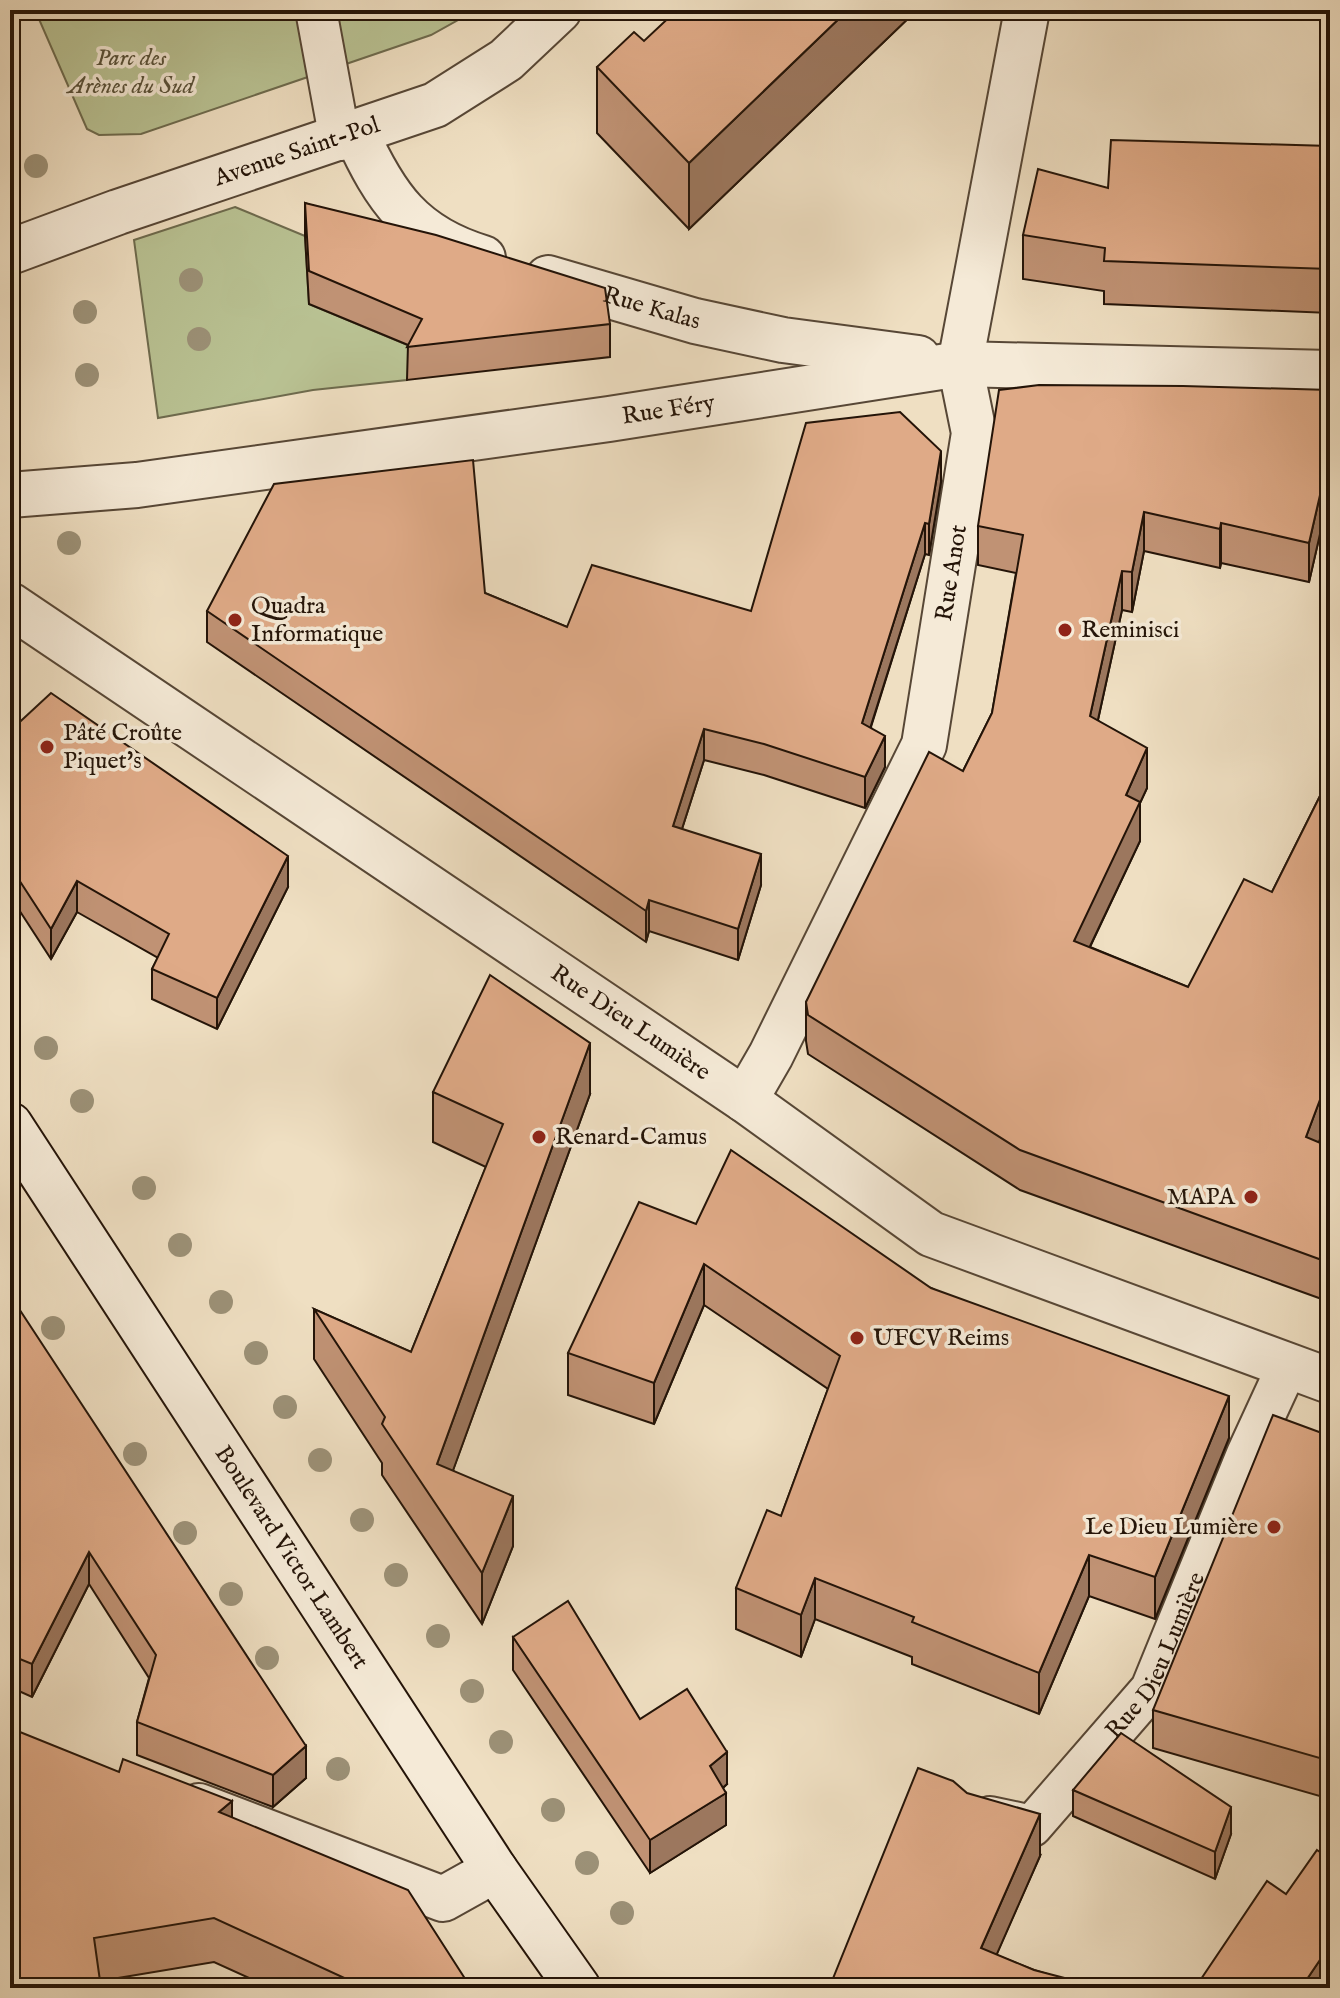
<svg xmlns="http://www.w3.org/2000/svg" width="1340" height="1998" font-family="'IM FELL English',serif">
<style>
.green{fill:#b9c293;stroke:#6e6b4e;stroke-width:2}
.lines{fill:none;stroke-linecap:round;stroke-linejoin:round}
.lane-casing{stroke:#574736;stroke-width:44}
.street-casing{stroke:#574736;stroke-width:48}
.secondary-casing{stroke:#241408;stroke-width:48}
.lane{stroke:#f5ead7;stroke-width:40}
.street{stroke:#f5ead7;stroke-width:44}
.secondary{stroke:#f5ead7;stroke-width:44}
.tree{fill:#9c9177}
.wall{fill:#c09274;stroke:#241408;stroke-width:2}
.shaded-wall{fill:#9c775e;stroke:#241408;stroke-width:2}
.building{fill:#dfaa87;stroke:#241408;stroke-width:2}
.poi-dot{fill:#8f2418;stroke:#f5ead7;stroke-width:3}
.labels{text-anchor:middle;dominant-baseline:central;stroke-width:7;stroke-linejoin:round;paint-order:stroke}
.park-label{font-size:24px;font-style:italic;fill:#585139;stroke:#f5ead7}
.street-label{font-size:24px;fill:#241408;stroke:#f5ead7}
.poi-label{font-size:24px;fill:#241408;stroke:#f5ead7;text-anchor:start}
</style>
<rect width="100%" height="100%" fill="#efdfc2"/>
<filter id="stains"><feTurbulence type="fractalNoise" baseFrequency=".0025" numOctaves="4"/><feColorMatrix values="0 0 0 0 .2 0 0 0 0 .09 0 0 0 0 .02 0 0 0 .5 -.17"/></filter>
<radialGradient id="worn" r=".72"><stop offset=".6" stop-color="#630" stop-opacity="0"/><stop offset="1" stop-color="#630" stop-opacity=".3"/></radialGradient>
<g class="green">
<polygon points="35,10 476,10 431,35 141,134 99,135 87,129"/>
<polygon points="235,207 305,236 309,304 422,351 407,380 313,390 158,418 134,240"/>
</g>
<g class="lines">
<g class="lane-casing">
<g id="lane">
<polyline points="316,10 340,140"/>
<path id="s1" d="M990,1817L1032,1826L1151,1689L1247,1454L1288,1365"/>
</g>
</g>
<g class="street-casing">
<g id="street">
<path d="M356,133C385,197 412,237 483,258"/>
<path id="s2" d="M10,252L118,212L435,105L506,60L559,10"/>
<path id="s3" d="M548,278L695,321L783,340L918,358"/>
<path id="s4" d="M10,495L137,485L609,419L960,364L1330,373"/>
<path id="s5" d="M10,605L745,1100L931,1234L1330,1381"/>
<path id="s6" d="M745,1100L771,1055L924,745L974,433L960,364L1027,10"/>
<polyline points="199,1806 443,1899 495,1870"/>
</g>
</g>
<g class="secondary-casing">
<g id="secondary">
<path id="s7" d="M10,1125L495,1870L578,1988"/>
</g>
</g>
<use href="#lane" class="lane"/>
<use href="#street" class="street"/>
<use href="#secondary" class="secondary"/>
</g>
<g class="tree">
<circle cx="36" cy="166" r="12"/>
<circle cx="191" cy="280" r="12"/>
<circle cx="85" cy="312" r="12"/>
<circle cx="199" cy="339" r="12"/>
<circle cx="87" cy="375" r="12"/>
<circle cx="69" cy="543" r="12"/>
<circle cx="46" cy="1048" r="12"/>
<circle cx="82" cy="1101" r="12"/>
<circle cx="144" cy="1188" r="12"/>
<circle cx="180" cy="1245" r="12"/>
<circle cx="221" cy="1302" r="12"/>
<circle cx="53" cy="1328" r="12"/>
<circle cx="256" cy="1353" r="12"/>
<circle cx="285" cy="1407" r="12"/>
<circle cx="135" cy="1454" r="12"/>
<circle cx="320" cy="1460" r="12"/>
<circle cx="362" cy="1520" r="12"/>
<circle cx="185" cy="1533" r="12"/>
<circle cx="396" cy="1575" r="12"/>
<circle cx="231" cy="1594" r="12"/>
<circle cx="438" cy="1636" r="12"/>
<circle cx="267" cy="1658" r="12"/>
<circle cx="472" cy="1691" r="12"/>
<circle cx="501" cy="1742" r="12"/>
<circle cx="338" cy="1769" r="12"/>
<circle cx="553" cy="1810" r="12"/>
<circle cx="587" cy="1863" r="12"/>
<circle cx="622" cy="1913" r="12"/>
</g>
<g class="wall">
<polygon points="917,10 689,229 597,133 597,67 644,41"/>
<polygon points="1330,146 1330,313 1104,304 1104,291 1023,279 1023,235 1108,188"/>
<polygon points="305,203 610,324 610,357 407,380 408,345 309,304 305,236"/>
<polygon points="1330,390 1330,522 1323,521 1309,582 1221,563 1220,568 1144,551 1132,612 1122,610 1098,720 1147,788 1140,803 1140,841 1090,947 1188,987 1272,892 1330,776 1330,1112 1319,1142 1330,1147 1330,1302 1020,1190 808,1054 806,1041 806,1002 963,771 992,713 1016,573 978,565 978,526"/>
<polygon points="941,482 929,555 925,554 871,727 885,767 865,808 764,775 704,760 682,829 761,885 738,960 649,931 646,942 207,642 207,611 485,593 567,627 751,611"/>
<polygon points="10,731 288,887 217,1029 152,999 152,969 158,958 77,912 51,959 10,896"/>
<polygon points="433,1092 590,1094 453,1470 513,1546 482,1624 382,1475 382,1463 314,1359 314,1309 411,1352 486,1167 433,1142"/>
<polygon points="696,1224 931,1288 1229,1438 1155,1619 1089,1596 1039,1714 912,1664 912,1657 815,1619 801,1657 736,1629 736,1588 781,1516 828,1389 704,1305 654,1424 568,1395 568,1353"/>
<polygon points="10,1295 306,1778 273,1807 137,1755 137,1722 149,1678 89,1584 32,1697 10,1687"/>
<polygon points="1330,1436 1330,1799 1153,1748 1153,1710"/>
<polygon points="513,1637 640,1719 727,1784 723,1788 726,1825 650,1873 513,1670"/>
<polygon points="1073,1790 1231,1834 1215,1879 1073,1816"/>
<polygon points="232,1818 471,1988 271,1988 214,1962 100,1981 10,1988"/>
<polygon points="1040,1856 996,1955 1034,1970 1093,1988 832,1988 832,1981"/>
</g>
<g class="shaded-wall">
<polygon points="848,10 917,10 689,229 689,163"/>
<polygon points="941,451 941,482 929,555 929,524"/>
<polygon points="1323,482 1323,521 1309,582 1309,543"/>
<polygon points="1144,512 1144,551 1132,612 1132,572"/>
<polygon points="925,523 925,554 862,754 862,723"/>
<polygon points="1221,523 1221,563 1220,568 1220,529"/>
<polygon points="1122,571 1122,610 1090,756 1090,716"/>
<polygon points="704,729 704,760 673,857 673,826"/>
<polygon points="885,736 885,767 865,808 865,777"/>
<polygon points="1147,748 1147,788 1140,803 1140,841 1074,980 1074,941 1126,795"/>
<polygon points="761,854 761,885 738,960 738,929"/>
<polygon points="288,856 288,887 217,1029 217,998"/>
<polygon points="77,881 77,912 51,959 51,929"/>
<polygon points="649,900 649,931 646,942 646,911"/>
<polygon points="590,1043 590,1094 439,1509 437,1464"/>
<polygon points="1330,1073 1330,1112 1306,1177 1306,1137"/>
<polygon points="704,1264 704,1305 654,1424 654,1383"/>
<polygon points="1229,1396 1229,1438 1155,1619 1155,1577"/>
<polygon points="513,1496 513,1546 482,1624 482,1573"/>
<polygon points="89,1552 89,1584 32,1697 32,1664"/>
<polygon points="1089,1555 1089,1596 1039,1714 1039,1673"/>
<polygon points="815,1578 815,1619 801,1657 801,1615"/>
<polygon points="306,1746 306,1778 273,1807 273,1775"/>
<polygon points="727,1752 727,1784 710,1799 710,1766"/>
<polygon points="726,1793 726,1825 650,1873 650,1840"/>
<polygon points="232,1801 232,1845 219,1812"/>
<polygon points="1231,1807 1231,1834 1215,1879 1215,1852"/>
<polygon points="1040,1814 1040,1856 982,1988 981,1948"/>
<polygon points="1330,1945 1330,1987 1301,1988"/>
</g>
<g class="building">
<polygon points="677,10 848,10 689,163 597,67 634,32 644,41"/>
<polygon points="1111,140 1330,146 1330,269 1104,261 1105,248 1023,235 1038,169 1108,188"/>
<polygon points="305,203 436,235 605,288 610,324 407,347 422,319 309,271"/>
<polygon points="1039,385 1183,386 1330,390 1330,482 1323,482 1309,543 1221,523 1220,529 1144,512 1132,572 1122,571 1090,716 1147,748 1126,795 1140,802 1074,941 1188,987 1244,879 1272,892 1330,776 1330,1073 1306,1137 1330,1147 1330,1263 1020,1150 808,1015 806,1002 929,752 963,771 992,713 1023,535 978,526 999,390"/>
<polygon points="900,412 941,451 929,524 925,523 862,723 885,736 865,777 764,744 704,729 673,826 761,854 738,929 649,900 646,911 207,611 274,484 473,460 485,593 567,627 592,565 751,611 806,423"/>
<polygon points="51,693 288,856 217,998 152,969 169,934 77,881 51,929 10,866 10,731"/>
<polygon points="490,975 590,1043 437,1464 513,1496 482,1573 382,1424 385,1417 314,1309 411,1352 503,1124 433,1092"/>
<polygon points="731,1150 931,1288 1229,1396 1155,1577 1089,1555 1039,1673 912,1622 914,1617 815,1578 801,1615 736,1588 767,1510 781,1516 840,1356 704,1264 654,1383 568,1353 639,1202 696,1224"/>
<polygon points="10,1295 306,1746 273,1775 137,1722 156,1655 89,1552 32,1664 10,1655"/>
<polygon points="1273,1415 1330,1436 1330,1761 1153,1710"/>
<polygon points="568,1601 640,1719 687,1689 727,1752 710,1766 726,1793 650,1840 513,1637"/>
<polygon points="10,1728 119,1772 123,1759 232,1801 219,1812 408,1890 471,1988 366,1988 214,1918 94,1938 101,1988 10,1988"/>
<polygon points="1121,1733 1231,1807 1215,1852 1073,1790"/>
<polygon points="918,1768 953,1781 967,1793 1040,1814 981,1948 1034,1970 1076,1981 1093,1988 849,1988 832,1981"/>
<polygon points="1317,1850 1330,1859 1330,1945 1301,1988 1195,1988 1267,1881 1286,1894"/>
</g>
<g class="poi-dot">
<circle cx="235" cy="620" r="8"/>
<circle cx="1065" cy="630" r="8"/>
<circle cx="47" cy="747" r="8"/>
<circle cx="539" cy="1137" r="8"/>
<circle cx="1251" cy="1197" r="8"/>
<circle cx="857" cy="1338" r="8"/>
<circle cx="1274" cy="1527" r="8"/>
</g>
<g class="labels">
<g class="park-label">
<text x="131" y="58">Parc des<tspan x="131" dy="28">Arènes du Sud</tspan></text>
</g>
<g class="street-label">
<text stroke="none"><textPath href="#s2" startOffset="304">Avenue Saint-Pol</textPath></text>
<text stroke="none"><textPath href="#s3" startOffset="108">Rue Kalas</textPath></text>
<text stroke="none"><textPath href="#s4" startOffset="664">Rue Féry</textPath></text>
<text stroke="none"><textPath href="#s6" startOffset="572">Rue Anot</textPath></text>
<text stroke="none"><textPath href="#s5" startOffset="748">Rue Dieu Lumière</textPath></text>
<text stroke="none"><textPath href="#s7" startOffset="516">Boulevard Victor Lambert</textPath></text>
<text stroke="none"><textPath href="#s1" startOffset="256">Rue Dieu Lumière</textPath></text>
</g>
<g class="poi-label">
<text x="251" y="606">Quadra<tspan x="251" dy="28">Informatique</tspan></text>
<text x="1081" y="630">Reminisci</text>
<text x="63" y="733">Pâté Croûte<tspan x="63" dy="28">Piquet's</tspan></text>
<text x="555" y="1137">Renard-Camus</text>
<text x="1235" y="1197" text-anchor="end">MAPA</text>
<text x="873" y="1338">UFCV Reims</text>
<text x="1258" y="1527" text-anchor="end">Le Dieu Lumière</text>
</g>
</g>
<rect width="1340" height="1998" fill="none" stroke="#efdfc2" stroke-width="40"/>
<rect x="12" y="12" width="1316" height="1974" fill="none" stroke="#241408" stroke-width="4"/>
<rect x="20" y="20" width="1300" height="1958" fill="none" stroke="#241408" stroke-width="2"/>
<rect width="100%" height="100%" filter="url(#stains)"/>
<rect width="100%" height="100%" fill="url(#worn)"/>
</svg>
